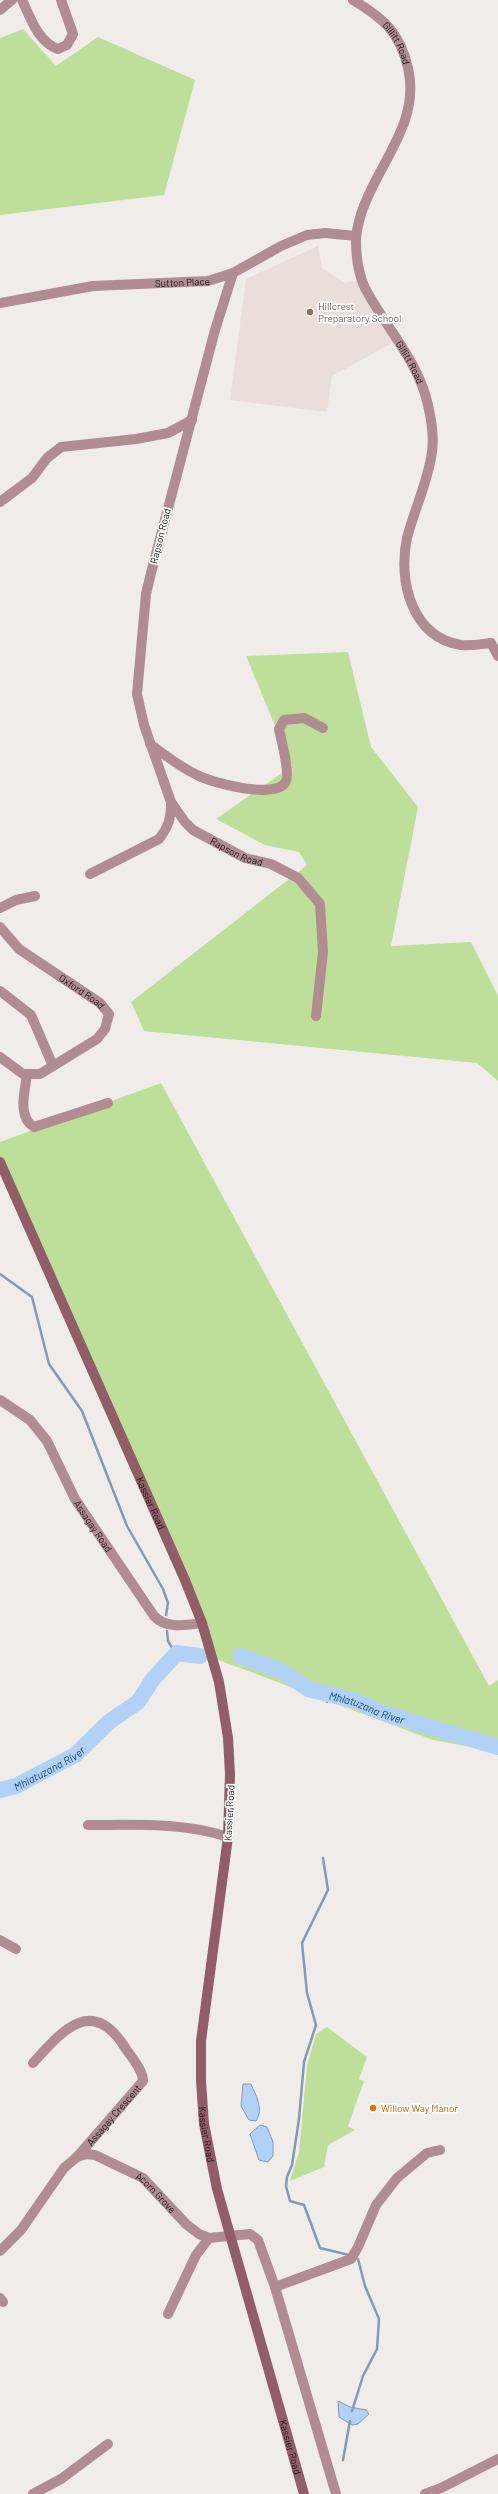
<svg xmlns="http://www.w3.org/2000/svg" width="498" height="2494" font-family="Barlow,sans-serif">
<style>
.built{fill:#e9ded8}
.green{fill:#bedf99}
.water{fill:#b2d1f6;stroke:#849ab3}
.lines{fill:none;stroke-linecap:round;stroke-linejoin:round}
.stream{stroke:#849ab3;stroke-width:2.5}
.river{stroke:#b2d1f6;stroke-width:16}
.minor{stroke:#b18c91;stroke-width:10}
.secondary{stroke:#915d66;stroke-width:10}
.education-dot{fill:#8d6e63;stroke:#fff;stroke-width:1.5}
.food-dot{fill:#e8710a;stroke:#fff;stroke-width:1.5}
.labels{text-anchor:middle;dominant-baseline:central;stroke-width:3.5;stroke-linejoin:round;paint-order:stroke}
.street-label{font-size:10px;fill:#191817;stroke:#fff}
.education-label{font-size:10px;fill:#785e54;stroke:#fff;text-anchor:start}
.food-label{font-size:10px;fill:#c56008;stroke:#fff;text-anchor:start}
.water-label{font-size:11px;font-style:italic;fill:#10457b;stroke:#fff}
</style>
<rect width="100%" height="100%" fill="#f0ecea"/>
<polygon class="built" points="318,246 322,268 345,283 360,280 394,342 332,376 327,412 230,400 246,279"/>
<g class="green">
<polygon points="23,29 56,66 98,37 195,80 164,195 0,215 0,38"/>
<polygon points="348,652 371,747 418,807 391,946 471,942 498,996 498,1081 477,1063 144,1031 131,1002 307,865 299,852 265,845 216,819 292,766 246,656"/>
<polygon points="161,1083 489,1686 498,1680 498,1752 433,1740 213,1658 0,1164 0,1142"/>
<polygon points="327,2027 367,2057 359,2079 364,2081 348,2126 355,2130 328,2145 324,2167 290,2181 299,2152 307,2066 316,2034"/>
</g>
<g class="water">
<path d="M243,2084H251C256,2096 264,2109 256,2121L249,2120L241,2106Z"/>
<polygon points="260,2125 267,2127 273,2142 273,2156 268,2162 259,2160 250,2134"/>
<polygon points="338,2401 350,2407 366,2410 369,2414 358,2424 352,2425 339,2417"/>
</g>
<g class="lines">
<g class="stream">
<polyline points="0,1274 32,1297 49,1364 82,1411 127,1526 163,1589 168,1603 166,1615"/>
<polyline points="167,1631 168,1641 176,1654"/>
<polyline points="327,1702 329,1693"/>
<polyline points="323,1858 328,1890 302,1943 307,1993 316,2025 304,2062 299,2119 292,2165 287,2177 286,2186 290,2201 304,2205 320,2248 349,2255"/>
<polyline points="352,2411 363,2376 377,2349 379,2319 365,2286 358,2259 354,2257"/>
<polyline points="343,2460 350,2421"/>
</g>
<g class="river">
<path id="s1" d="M240,1656L282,1671L308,1689L356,1701L383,1713L498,1747"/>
<path id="s2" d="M0,1790L16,1786L75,1755L109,1722L138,1702L153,1679L177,1653L200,1656"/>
</g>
<g class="minor">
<path d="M22,0C30,17 38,42 58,49L67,45L73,34L61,0"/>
<path id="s3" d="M353,0C383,18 400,32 408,68C421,124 377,164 361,214C359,222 356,231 356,240C356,256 358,273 365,288C386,328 418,360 428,405C432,422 435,440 431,458C426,486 414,511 407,538C398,580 411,637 461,645C470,646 482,644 491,643"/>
<polyline points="0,10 12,0"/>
<path id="s4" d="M233,273L215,330L151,573L146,594L137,694L144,725L171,802L185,822L193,830L245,858L271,864L298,878L320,904L323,952L316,1016"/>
<path id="s5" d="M0,303L93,286L208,281L233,273L281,246L307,235L325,233L356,236"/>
<polyline points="0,502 32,478 47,458 61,447 136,439 168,433 192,420"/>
<polyline points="491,643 498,656"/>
<path d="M150,744C165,755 180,767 197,775C212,783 273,799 285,783C291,775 281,739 279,729L284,720L304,718L323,728"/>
<path d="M90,874L159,839C169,826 171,818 171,802"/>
<polyline points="0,908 16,900 35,896"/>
<path id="s6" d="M0,927L19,949L100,1003L109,1014L105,1029L97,1039L40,1074H23L0,1057"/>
<polyline points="0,991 31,1015 53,1066"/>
<path d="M27,1075C25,1090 17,1117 34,1127L108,1103"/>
<path id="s7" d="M0,1400L30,1420L47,1441L75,1499L154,1616C166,1629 185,1625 202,1623"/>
<path d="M88,1825C134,1825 184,1822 228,1837"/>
<polyline points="0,1940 16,1949"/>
<path id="s8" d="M77,2157L86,2154L95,2155L143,2178L186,2224L199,2234L209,2238L250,2234L258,2240L275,2287L336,2494"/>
<path id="s9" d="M0,2251L21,2230L64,2168L77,2157L143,2081C143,2070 132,2058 126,2049C92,1994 62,2031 33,2063"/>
<polyline points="275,2287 351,2259 358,2247 376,2205 397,2178 427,2153 440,2150"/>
<polyline points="0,2298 3,2302"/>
<polyline points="168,2314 196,2255 209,2238"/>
<polyline points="33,2494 61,2479 108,2444"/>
<polyline points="425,2494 441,2488 498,2459"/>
</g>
<path class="secondary" id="s10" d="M0,1162L185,1580L202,1623L219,1682L228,1738L230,1774L228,1837L201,2041V2081L204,2124L217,2189L304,2494"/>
</g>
<circle class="education-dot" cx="310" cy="312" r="4"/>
<circle class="food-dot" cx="373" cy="2108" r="4"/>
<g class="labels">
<g class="street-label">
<text stroke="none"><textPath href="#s3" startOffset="63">Gillitt Road</textPath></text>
<text stroke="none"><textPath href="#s5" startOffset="184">Sutton Place</textPath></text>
<text stroke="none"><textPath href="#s3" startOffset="410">Gillitt Road</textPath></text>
<text transform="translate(160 536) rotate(-76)">Rapson Road</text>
<text stroke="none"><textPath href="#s4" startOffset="631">Rapson Road</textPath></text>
<text stroke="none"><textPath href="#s6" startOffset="105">Oxford Road</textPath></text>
<text stroke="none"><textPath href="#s10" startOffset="373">Kassier Road</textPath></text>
<text stroke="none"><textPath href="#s7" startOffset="160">Assagay Road</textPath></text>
<text transform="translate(229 1813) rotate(-87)">Kassier Road</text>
<text stroke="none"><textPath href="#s9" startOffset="178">Assagay Crescent</textPath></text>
<text stroke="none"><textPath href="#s10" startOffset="1020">Kassier Road</textPath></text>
<text stroke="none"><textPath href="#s8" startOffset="91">Acorn Grove</textPath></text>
<text stroke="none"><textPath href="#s10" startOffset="1344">Kassier Road</textPath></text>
</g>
<g class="education-label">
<text x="318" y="306">Hillcrest<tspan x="318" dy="12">Preparatory School</tspan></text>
</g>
<g class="food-label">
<text x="381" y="2108">Willow Way Manor</text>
</g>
<g class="water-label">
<text stroke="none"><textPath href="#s1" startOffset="138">Mhlatuzana River</textPath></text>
<text stroke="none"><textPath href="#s2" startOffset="54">Mhlatuzana River</textPath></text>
</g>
</g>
</svg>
